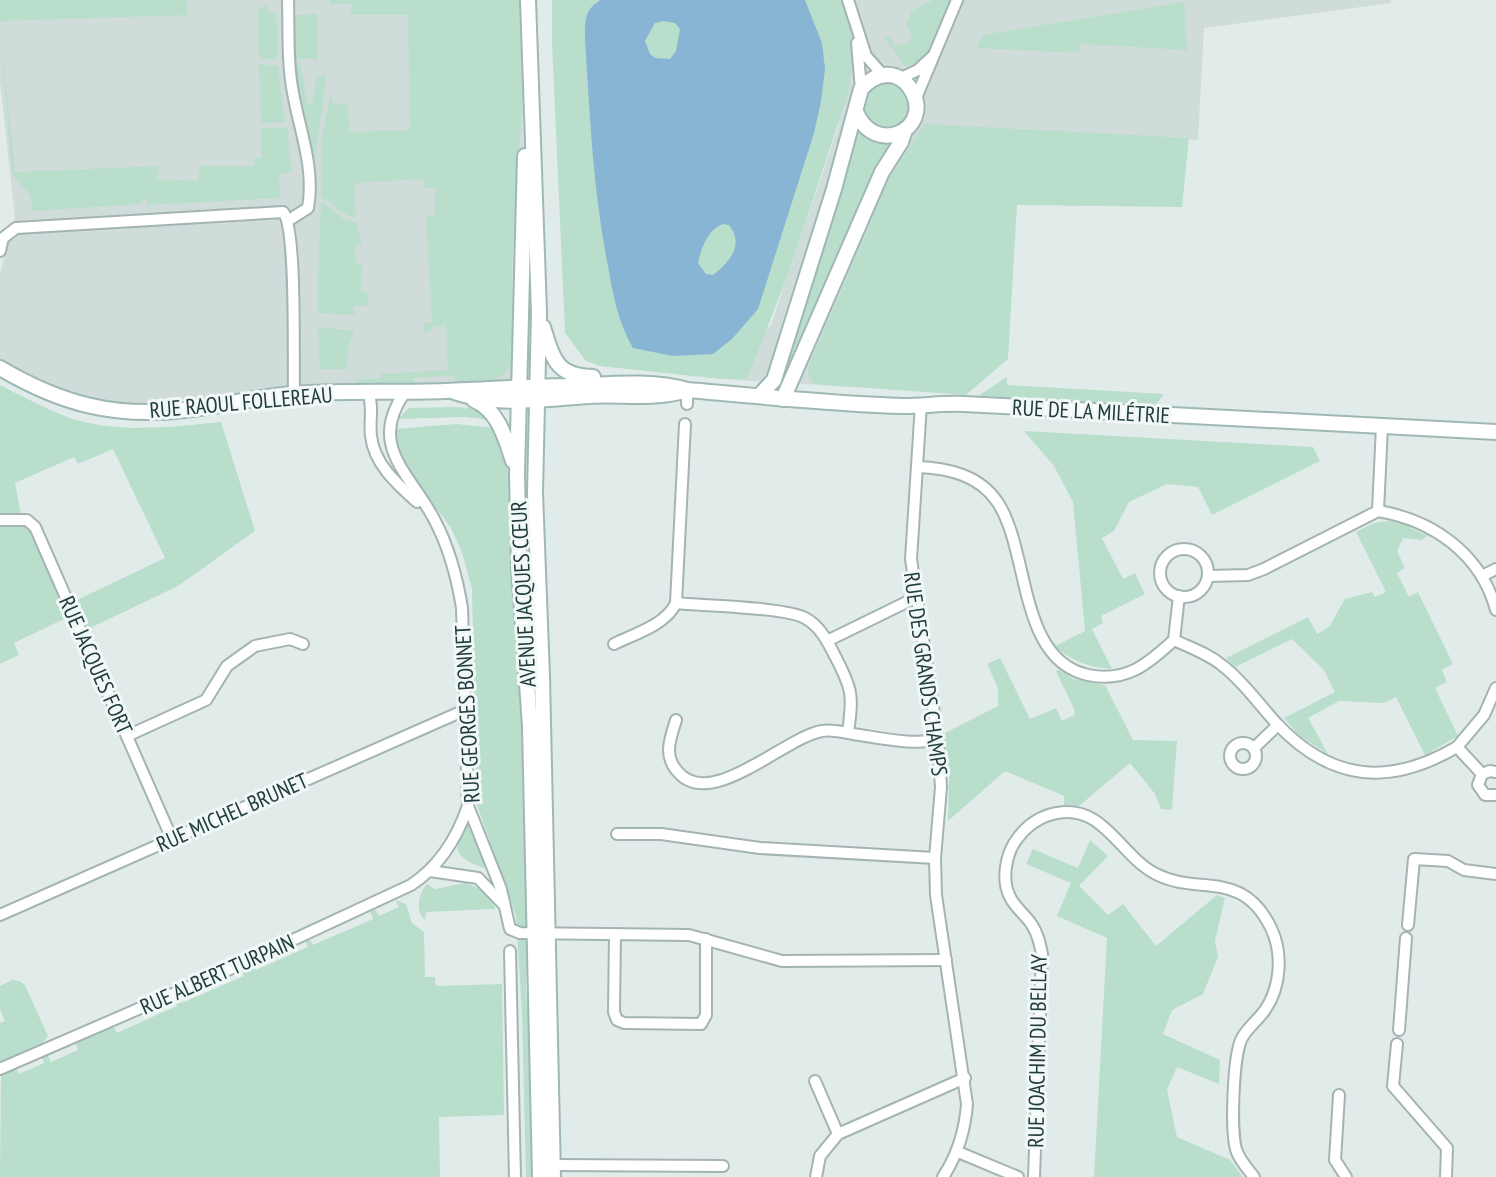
<svg xmlns="http://www.w3.org/2000/svg" width="1496" height="1177" font-family="'PT Sans Narrow',sans-serif">
<style>
.built{fill:#cfdcd9}
.green{fill:#b9decc}
.water{fill:#87b5d3;fill-rule:evenodd}
.lines{fill:none;stroke-linecap:round;stroke-linejoin:round}
.street-casing{stroke:#a4b4b2;stroke-width:14}
.secondary-casing{stroke:#9fb8b5;stroke-width:18}
.street{stroke:#fff;stroke-width:10}
.secondary{stroke:#fff;stroke-width:14}
.labels{text-anchor:middle;dominant-baseline:central;stroke-width:6;stroke-linejoin:round;paint-order:stroke}
.street-label{font-size:22px;fill:#213d3c;stroke:#f1f8f7}
</style>
<rect width="100%" height="100%" fill="#e1ecea"/>
<g class="built">
<polygon points="0,0 522,0 526,381 178,405 118,405 54,390 0,362 0,273 15,218 0,81"/>
<polygon points="845,0 1391,0 1391,3 1204,28 1198,140 933,125 886,389 720,379 771,325 838,128 854,53"/>
</g>
<g class="green">
<polygon points="0,0 187,0 187,15 0,21"/>
<path d="M330,0H522L523,90L512,262V361C502,385 481,383 458,384L453,375L414,378L413,383L356,384V380L381,378V374L448,370L446,324L431,328V331L424,332V323L432,322L426,216L435,215V188H424L423,179L356,183L354,199L356,217C340,216 335,202 321,197V144L330,98H332L333,104H348L349,132L410,130L408,15H351V4H330Z"/>
<polygon points="552,0 845,0 852,30 854,53 848,94 788,275 747,379 720,379 600,366 586,361 565,333 552,43"/>
<path d="M933,0H951C942,20 932,69 905,66L885,39L890,35L894,46L908,43L912,35L906,23L912,11Z"/>
<polygon points="1184,2 1187,50 1080,44 1079,53 977,48 983,35"/>
<polygon points="267,4 267,12 276,12 278,57 276,59 259,59 258,11"/>
<polygon points="317,14 318,59 293,59 292,18 296,15"/>
<polygon points="0,29 15,172 160,166 156,179 198,181 199,166 254,166 254,158 261,158 261,128 287,128 292,172 279,174 280,198 147,205 147,198 138,204 33,211 30,195 12,174"/>
<path d="M297,63H300L308,104L312,105L317,75H325C325,108 314,139 315,172L294,81L297,80Z"/>
<polygon points="259,64 278,66 285,122 261,123"/>
<circle cx="887" cy="106" r="22"/>
<polygon points="925,124 1189,138 1182,207 1017,205 1008,359 966,395 814,384 809,378 808,368 890,177"/>
<polygon points="856,129 872,142 891,145 877,166 791,370 786,369 841,193"/>
<path d="M321,201L345,220L356,222L362,245L355,246L356,263L362,264L361,292L367,293L368,306H354V315L318,313C317,275 320,239 321,201Z"/>
<polygon points="318,327 354,331 348,348 347,369 320,369"/>
<polygon points="1007,377 1007,385 1164,394 1156,405 978,396"/>
<path d="M0,385C22,396 44,408 67,417C115,434 172,427 221,422L255,531L178,586L88,629L75,601L165,558L113,449L78,464L74,457L15,483L21,515H0Z"/>
<polygon points="452,407 481,408 491,420 464,417 398,419 409,408"/>
<path d="M456,424L496,428L506,458L510,484L513,611L528,808L531,948C524,972 524,1001 532,1025L535,1177H526L522,1014L516,916L476,802L472,589L462,552L451,528L405,467L397,447L396,429Z"/>
<path d="M1024,431L1313,447L1320,461L1212,515L1198,487L1167,484L1129,502L1114,531L1102,538L1123,579L1135,573L1145,594L1101,616L1103,623L1092,629L1112,669C1089,667 1073,662 1055,646L1085,631L1073,502L1054,466Z"/>
<polygon points="1388,521 1401,523 1428,536 1421,540 1403,538 1397,551 1405,568 1397,573 1409,597 1418,592 1453,664 1442,670 1447,682 1435,688 1458,736 1425,755 1396,697 1384,703 1339,701 1308,718 1328,754 1300,736 1284,718 1335,692 1324,670 1292,639 1235,667 1226,658 1308,617 1317,634 1329,627 1345,599 1372,592 1375,597 1386,592 1356,532 1374,523"/>
<polygon points="22,524 32,530 70,616 14,643 19,655 0,664 0,525"/>
<polygon points="1000,658 1030,719 1056,708 1062,721 1074,715 1075,711 1056,671 1059,670 1073,679 1105,685 1133,740 1177,741 1172,810 1161,809 1155,794 1130,763 1079,806 1064,805 1064,796 1005,771 948,821 949,778 945,733 998,706 998,688 987,664"/>
<path d="M469,821L487,864L484,868C453,857 451,849 469,821Z"/>
<polygon points="1090,840 1108,856 1079,886 1108,915 1123,904 1156,946 1217,895 1225,898 1215,941 1218,957 1203,994 1172,1010 1163,1034 1220,1060 1219,1084 1177,1067 1167,1090 1177,1137 1230,1160 1243,1177 1094,1177 1107,938 1057,916 1071,883 1026,864 1033,849 1078,868"/>
<path d="M465,883C479,887 491,894 495,909L426,912L425,920C415,911 418,894 427,884L435,889Z"/>
<polygon points="395,900 406,904 412,923 424,932 425,977 435,977 436,986 502,984 504,1115 439,1117 440,1177 0,1177 1,1075 16,1068 19,1074 44,1063 42,1057 47,1054 51,1062 78,1050 75,1042 113,1026 117,1033 177,1006 174,998 179,996 182,1003 244,976 241,968 252,964 256,970 308,947 305,940 309,938 313,945 373,919 370,911 375,909 379,916 399,907"/>
<polygon points="12,980 19,981 25,985 48,1036 42,1044 0,1062 0,1023 5,1021 0,1009 0,986"/>
</g>
<path class="water" d="M601,0H805L822,43L825,69L821,101L814,133L758,309L732,339L713,354L673,356L633,348C618,322 613,295 608,266C593,192 590,116 585,40C585,22 584,9 601,0ZM663,21L675,23L680,29L676,51L670,59L655,58L650,54L645,41L655,23ZM723,224L729,225C745,246 729,262 713,275L706,274L698,263C701,248 708,229 723,224Z"/>
<g class="lines">
<g class="street-casing">
<g id="street">
<path d="M288,0C289,31 287,62 293,93C300,132 315,168 308,208L289,220"/>
<polyline points="848,0 866,56 883,75"/>
<polyline points="857,43 861,89"/>
<polyline points="901,78 918,70 932,57"/>
<polyline points="916,98 957,0"/>
<path d="M0,251L3,238L16,228L283,212C297,227 293,363 294,394"/>
<path d="M368,392C374,408 369,420 371,436C374,464 397,484 417,502"/>
<path d="M405,392C367,446 410,473 434,519C449,547 457,577 462,608L468,806L501,889L510,929L520,933L689,935L782,961L946,960"/>
<polyline points="687,404 687,390"/>
<path d="M921,404L911,559L938,740L941,787L935,858L936,895L967,1104C965,1131 958,1154 943,1177"/>
<path d="M685,424L676,603C704,606 784,607 805,618C820,626 828,642 835,656C853,690 853,696 848,733"/>
<path d="M917,467C948,468 980,475 998,503C1030,552 1018,660 1088,675C1126,683 1148,664 1174,640L1179,596"/>
<path d="M1378,511C1433,520 1481,554 1496,610"/>
<polyline points="0,520 27,520 35,527 172,839"/>
<circle cx="1184" cy="573" r="24"/>
<polyline points="1208,576 1248,575 1264,569 1378,511 1382,426"/>
<polyline points="1482,576 1496,569"/>
<path d="M1174,640C1191,648 1209,654 1223,666C1244,682 1260,706 1278,725C1333,782 1390,786 1457,747L1482,774"/>
<polyline points="827,641 917,597"/>
<path d="M614,644C634,634 666,625 676,603"/>
<path d="M676,720C670,739 663,756 678,772C711,811 785,737 822,731C832,729 843,732 853,734C881,738 910,745 938,740"/>
<polyline points="127,736 206,700 227,666 255,646 290,639 303,644"/>
<circle cx="1243" cy="756" r="13"/>
<polyline points="1457,747 1484,715 1496,688"/>
<polyline points="1254,748 1278,725"/>
<polyline points="1496,772 1490,771 1482,774 1478,785 1485,795 1496,795"/>
<polyline points="617,834 661,834 760,848 935,858"/>
<polyline points="430,871 478,878 504,905"/>
<polyline points="0,915 465,710"/>
<polyline points="1408,925 1414,859 1448,861 1464,870 1496,874"/>
<polyline points="615,934 614,1012 617,1020 624,1023 701,1024 706,1015 706,939"/>
<polyline points="510,951 515,1177"/>
<polyline points="1399,1030 1406,938"/>
<polyline points="1397,1044 1393,1086 1447,1148 1446,1177"/>
<path d="M0,1069L228,970L411,885C440,866 457,838 468,806"/>
<polyline points="815,1081 838,1134"/>
<polyline points="1339,1095 1335,1160 1346,1177"/>
<polyline points="958,1152 1018,1177"/>
<polyline points="553,1165 723,1166"/>
<polyline points="816,1177 820,1156 838,1134 965,1078"/>
<path d="M1034,1177L1042,954C1040,944 1038,934 1032,925C1026,915 1015,908 1010,897C1001,880 1006,853 1017,839C1027,825 1041,816 1057,813C1104,804 1120,856 1156,874C1198,896 1242,868 1271,928C1283,953 1281,987 1265,1010C1258,1020 1248,1027 1242,1038C1233,1054 1230,1135 1237,1152C1241,1162 1248,1169 1254,1177"/>
</g>
</g>
<g class="secondary-casing">
<g id="secondary">
<polyline points="528,0 539,312 535,493 542,676 553,1177"/>
<polyline points="525,156 517,474 519,568 530,726 540,1177"/>
<path d="M543,327C553,359 556,376 593,377"/>
<path d="M0,368C61,404 114,418 185,410C221,406 257,397 293,394C344,390 395,393 445,391C486,390 526,386 566,386C605,385 650,379 687,390C759,396 831,404 903,406C923,406 944,403 964,404L1496,432"/>
<path d="M454,392C497,407 544,399 589,396C622,394 655,400 687,390"/>
<path d="M759,396L774,380L834,189L861,89C870,79 881,72 895,76C904,79 909,85 913,93C931,130 875,157 856,112"/>
<polyline points="783,399 882,172 901,142 905,130"/>
<path d="M474,400C498,410 505,437 513,461"/>
</g>
</g>
<use href="#street" class="street"/>
<use href="#secondary" class="secondary"/>
</g>
<g class="labels">
<g class="street-label">
<text transform="translate(241 402) rotate(-5)">RUE RAOUL FOLLEREAU</text>
<text transform="translate(1091 411) rotate(3)">RUE DE LA MILÉTRIE</text>
<text transform="translate(523 594) rotate(-93)">AVENUE JACQUES CŒUR</text>
<text transform="translate(96 665) rotate(66)">RUE JACQUES FORT</text>
<text transform="translate(926 674) rotate(82)">RUE DES GRANDS CHAMPS</text>
<text transform="translate(467 714) rotate(-93)">RUE GEORGES BONNET</text>
<text transform="translate(232 812) rotate(-24)">RUE MICHEL BRUNET</text>
<text transform="translate(217 974) rotate(-24)">RUE ALBERT TURPAIN</text>
<text transform="translate(1037 1051) rotate(-89)">RUE JOACHIM DU BELLAY</text>
</g>
</g>
</svg>
